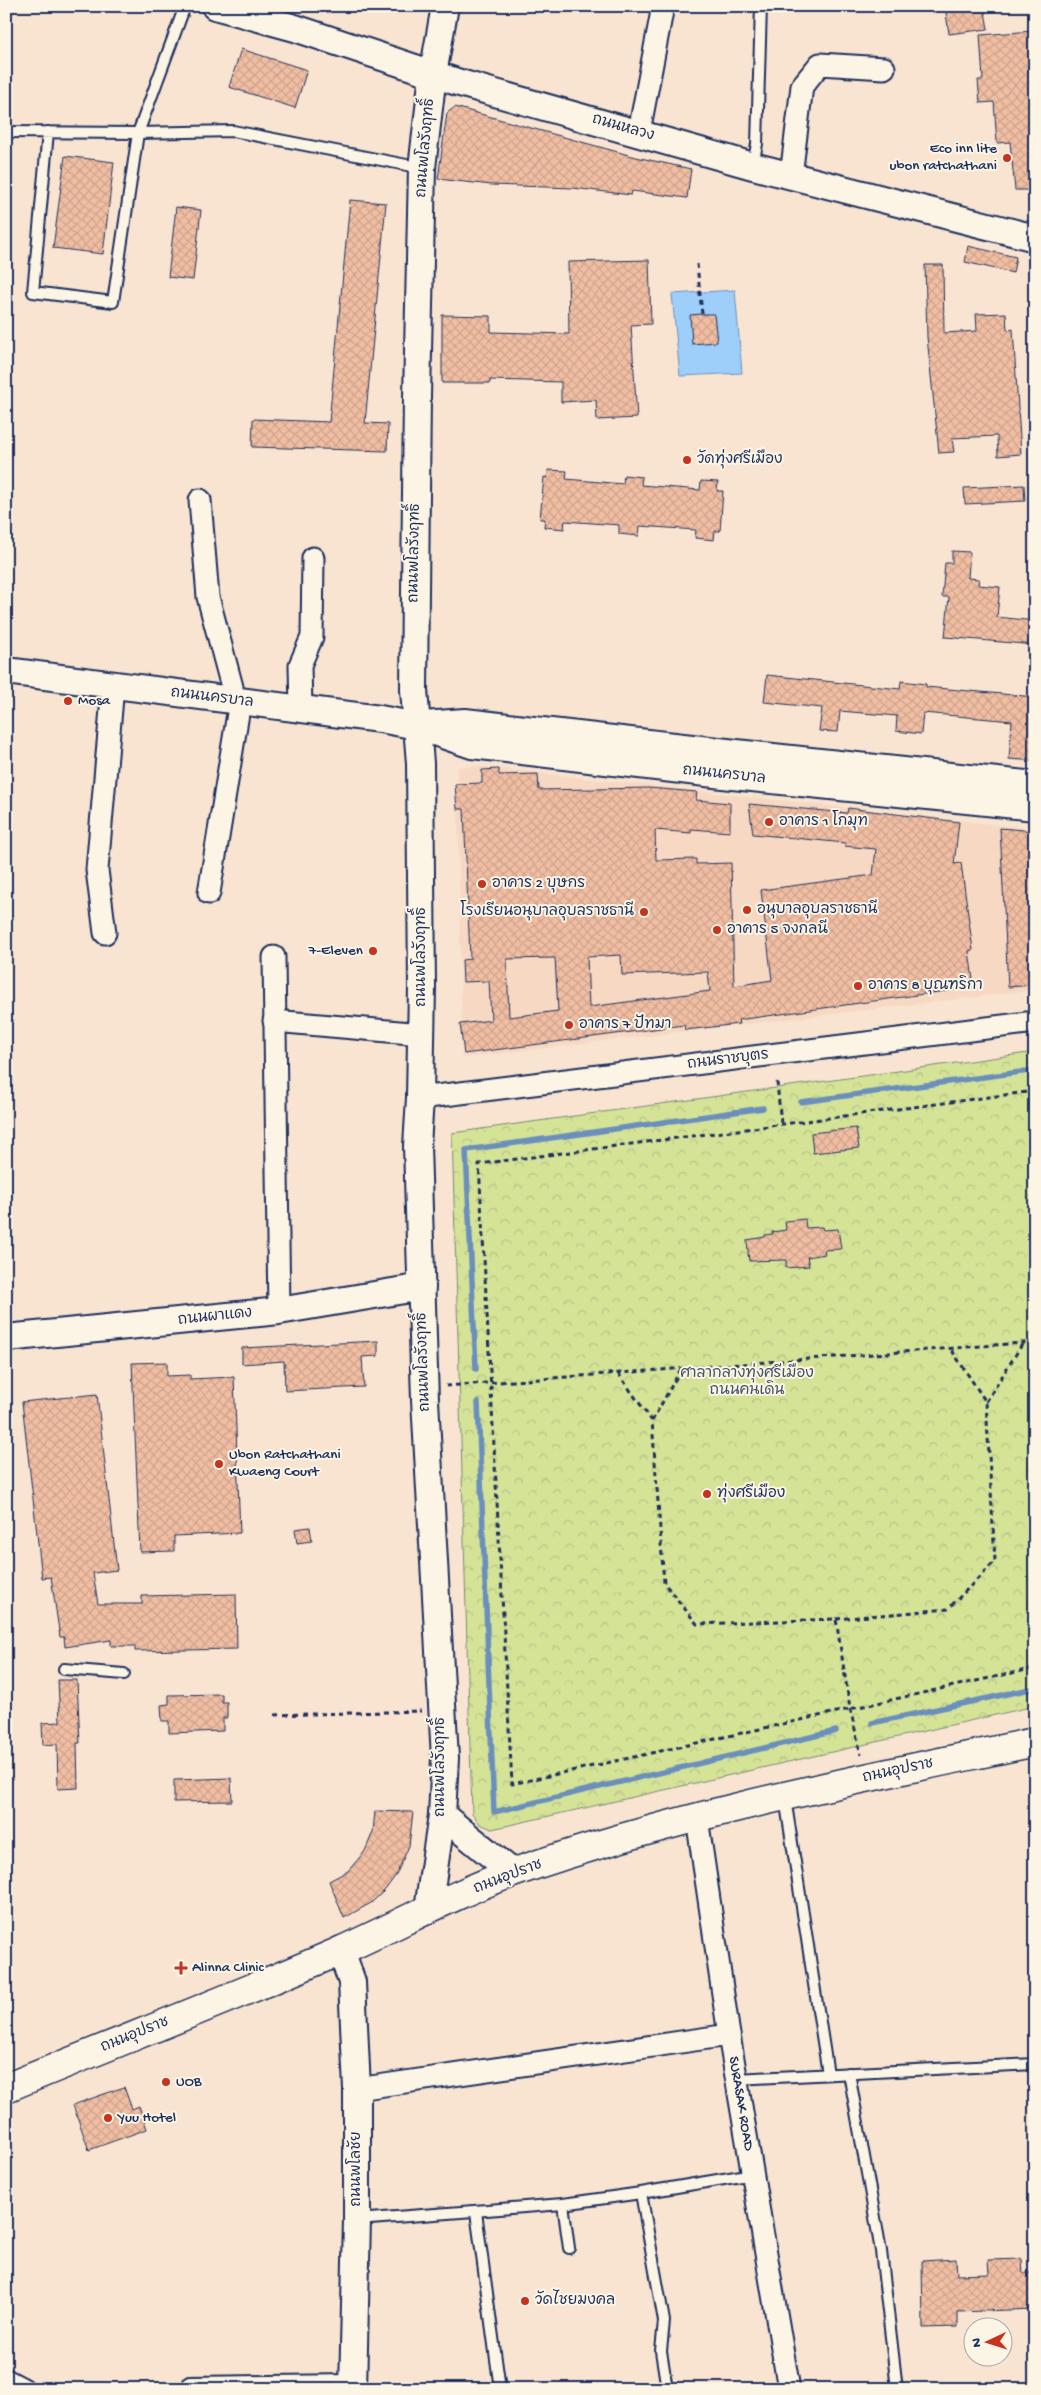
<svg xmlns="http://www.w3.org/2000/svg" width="1041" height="2395" font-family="'Gochi Hand','Playpen Sans Thai',sans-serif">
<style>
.built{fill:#f7d9c3}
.park{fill:url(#park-crowns);stroke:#78897a}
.water{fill:#9ecffb;stroke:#6a8fbc}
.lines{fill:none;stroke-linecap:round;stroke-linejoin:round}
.stream{stroke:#6a8fbc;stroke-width:5.5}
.building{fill:url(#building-cross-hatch);stroke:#1b2f5e;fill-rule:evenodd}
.service-casing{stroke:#1b2f5e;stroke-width:14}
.minor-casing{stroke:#1b2f5e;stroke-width:25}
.tertiary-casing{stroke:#1b2f5e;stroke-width:30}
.primary-casing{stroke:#1b2f5e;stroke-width:31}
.path{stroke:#1b2f5e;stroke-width:3;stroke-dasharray:5 4;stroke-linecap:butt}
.service{stroke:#fcf5e5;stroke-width:10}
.minor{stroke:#fcf5e5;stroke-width:21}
.tertiary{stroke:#fcf5e5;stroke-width:26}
.primary{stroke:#fcf5e5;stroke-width:28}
.poi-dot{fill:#c8321e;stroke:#fcf5e5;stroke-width:2}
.labels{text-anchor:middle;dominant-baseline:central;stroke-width:4;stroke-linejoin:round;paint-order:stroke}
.street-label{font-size:15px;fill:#1b2f5e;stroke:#fcf5e5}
.poi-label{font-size:15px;fill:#1b2f5e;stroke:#fcf5e5;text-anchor:start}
.park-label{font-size:15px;fill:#405369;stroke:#fcf5e5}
</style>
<defs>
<pattern id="park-crowns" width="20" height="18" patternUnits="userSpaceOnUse" patternTransform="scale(1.25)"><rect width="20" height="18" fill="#d5e397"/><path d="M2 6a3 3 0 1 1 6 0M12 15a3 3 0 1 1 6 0" fill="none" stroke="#b6c385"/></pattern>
<pattern id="building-cross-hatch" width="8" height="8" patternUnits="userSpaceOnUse" patternTransform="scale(1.25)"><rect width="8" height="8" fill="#f1bea2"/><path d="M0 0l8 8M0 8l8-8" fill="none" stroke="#cea48e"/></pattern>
</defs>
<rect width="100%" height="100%" fill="#f9e4d1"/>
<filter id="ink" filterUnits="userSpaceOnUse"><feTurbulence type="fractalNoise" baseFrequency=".02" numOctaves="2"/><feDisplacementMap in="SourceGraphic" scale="10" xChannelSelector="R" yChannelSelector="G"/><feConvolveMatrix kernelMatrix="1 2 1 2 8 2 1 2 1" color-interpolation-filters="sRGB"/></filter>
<g filter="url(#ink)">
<polygon class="built" points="478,766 1035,829 1035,990 462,1058 457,767"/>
<polygon class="park" points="1035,1052 1035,1706 492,1829 480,1824 472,1813 452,1133"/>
<polygon class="water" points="735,290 742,373 680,376 672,294"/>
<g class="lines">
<g class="stream">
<polyline points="801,1102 1035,1070"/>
<polyline points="476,1369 466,1150 763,1108"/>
<polyline points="478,1402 494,1812 836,1731"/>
<polyline points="872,1723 1035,1688"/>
</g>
</g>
<g class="building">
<polygon points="945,6 984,6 988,29 949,34"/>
<polygon points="1033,31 1035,190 1015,190 1010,142 997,143 994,102 980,103 978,80 983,80 980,35"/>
<polygon points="241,49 307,70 295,108 229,87"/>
<polygon points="455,107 636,157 691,169 687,198 632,191 631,195 573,188 492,185 438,179 447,113"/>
<polygon points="65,156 114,162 103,254 53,248"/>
<polygon points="350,200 386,203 365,423 388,424 387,451 252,447 253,419 329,422"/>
<polygon points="176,207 201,210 193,280 168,277"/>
<polygon points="968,246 1016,257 1013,273 965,262"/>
<polygon points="649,260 651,324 631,325 637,418 597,420 596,400 561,402 561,382 490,380 490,383 442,383 442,315 491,316 491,332 569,334 568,262"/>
<polygon points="925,265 943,265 944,333 977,331 976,314 1006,313 1007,330 1013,329 1021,454 998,456 997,436 952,438 954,452 939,453 927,337"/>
<polygon points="702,314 714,314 717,342 692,344 690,315"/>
<polygon points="548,470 567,471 566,479 623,484 624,475 642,477 641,485 700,490 701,481 718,482 717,491 723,491 720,531 715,531 714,540 695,538 696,530 640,526 639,536 619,534 619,525 565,521 564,529 544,527 545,519 540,519 544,477 547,478"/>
<polygon points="1024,485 1025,501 965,504 964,488"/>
<polygon points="952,551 970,552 968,578 979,579 978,585 1000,587 997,617 1035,621 1035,645 945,637 949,597 942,597 945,563 952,563"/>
<polygon points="767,675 900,689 901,681 926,684 926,687 1035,697 1035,761 1009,759 1012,721 923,713 921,734 896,731 897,716 840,711 838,732 819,731 822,708 764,702"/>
<path d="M499,769V775L538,774L539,790L649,788L697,792L696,800L730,803V832L691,829V833L655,830L656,860L696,859V864L731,863L734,986L772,980L761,890L873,875L876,849L844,846L845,843L753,834L749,804L847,813L848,808L959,822L954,864L961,863L973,950L969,951L974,987L738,1020L739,1024L685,1030L684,1025L464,1054L460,1024L491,1020L489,981L463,982L462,960L470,959L464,809H457L455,784L482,783V770ZM621,955L622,975L708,972L710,991L589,1007L587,957ZM555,958L558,1011L509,1017L507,959Z"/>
<polygon points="1000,828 1035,831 1035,985 1008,987"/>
<polygon points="856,1128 859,1148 813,1153 811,1133"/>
<polygon points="805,1219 806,1228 822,1227 823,1230 838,1229 841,1249 824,1250 825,1254 807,1257 809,1266 786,1268 786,1260 749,1261 747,1240 765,1237 765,1235 773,1234 772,1232 786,1230 785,1221"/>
<polygon points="378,1341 378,1356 362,1357 364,1387 285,1391 284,1361 242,1364 242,1348"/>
<polygon points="167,1362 167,1376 190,1375 190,1379 234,1377 240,1533 174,1536 174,1551 140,1552 132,1363"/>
<polygon points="97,1394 117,1570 93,1573 98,1604 142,1604 142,1596 236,1594 237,1649 135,1651 135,1646 111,1646 111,1640 65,1647 64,1637 60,1637 51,1577 42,1578 22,1402"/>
<polygon points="310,1527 312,1541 297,1543 295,1529"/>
<polygon points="58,1680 77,1680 80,1743 77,1743 78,1788 58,1789 57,1744 43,1745 42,1723 60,1722"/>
<polygon points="222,1694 222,1702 227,1702 227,1718 223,1718 223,1731 169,1733 169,1721 162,1721 161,1705 169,1704 169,1695"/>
<polygon points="231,1778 232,1801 174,1802 174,1780"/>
<polygon points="375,1811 413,1812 409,1846 396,1875 385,1890 371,1903 344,1918 329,1881 348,1871 365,1851 373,1832"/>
<polygon points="124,2087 132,2109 139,2106 147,2129 89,2150 73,2105"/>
<polygon points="956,2259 957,2275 989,2274 988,2260 1022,2259 1023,2273 1035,2273 1035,2309 958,2312 958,2327 923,2328 922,2261"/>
</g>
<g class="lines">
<g class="service-casing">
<g id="service">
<polyline points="185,6 138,133 233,131 422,168"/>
<polyline points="6,132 138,133 113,302 33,292 48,132"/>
<polyline points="753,165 757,144 761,6"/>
<polyline points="64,1669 124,1674"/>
<polyline points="785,1798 828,2074"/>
<polyline points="849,2073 881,2251 897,2389"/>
<polyline points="736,2079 1035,2064"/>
<polyline points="641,2193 664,2321 661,2351 667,2389"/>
<polyline points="563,2204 569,2248"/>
<polyline points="476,2212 500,2389"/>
<polyline points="357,2220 563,2204 641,2193 753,2174"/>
<polyline points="189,2382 353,2380"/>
</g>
</g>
<g class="minor-casing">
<g id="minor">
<polyline points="639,132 663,6"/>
<polyline points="791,176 802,86 820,64 884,68"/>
<polyline points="200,500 208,597 232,687 231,700"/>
<polyline points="301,709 300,665 312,637 313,558"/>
<polyline points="209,893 240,701"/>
<polyline points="105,933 97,870 113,686"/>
<polyline points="274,957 279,1311"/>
<polyline points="274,1021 422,1034"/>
<polyline points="420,1098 1035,1022"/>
<path id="s1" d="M697,1818L729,2035L789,2389"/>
<polyline points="357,2089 729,2035"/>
<polyline points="6,2380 23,2389"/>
</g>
</g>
<g class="tertiary-casing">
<g id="tertiary">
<polyline points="215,6 295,28 460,83 753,166 1035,238"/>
<polyline points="6,671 380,719 417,726 472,745 723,775 1035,807"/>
<polyline points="423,725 465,722 727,752 1035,785"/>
<polyline points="6,1338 279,1311 422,1287"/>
<polyline points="442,1815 513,1873"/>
<polyline points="428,1909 442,1815 445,1758 425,1400 417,1146 420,1098 422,987 420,763 414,690 417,397 422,168 433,74 445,6"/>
<polyline points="341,1950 352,1982 357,2089 357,2220 353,2389"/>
</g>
</g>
<g class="primary-casing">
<path id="primary" d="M6,2088C117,2042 230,1999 340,1951C399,1925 455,1893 515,1872C683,1813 861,1779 1035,1742"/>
</g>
<g class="path">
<polyline points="697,264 702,314"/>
<polyline points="777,1082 781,1124"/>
<polyline points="1035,1091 479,1164 512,1784 1035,1668"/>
<polyline points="618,1373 652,1421 664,1583 697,1624 836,1619 850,1708 861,1755"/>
<polyline points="446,1386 1035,1342"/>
<polyline points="986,1402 1023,1343"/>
<polyline points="652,1421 681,1369"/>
<polyline points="836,1619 948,1609 995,1561 986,1402 951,1349"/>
<polyline points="275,1715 421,1711"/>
</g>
<use href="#service" class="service"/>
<use href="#minor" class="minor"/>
<use href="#tertiary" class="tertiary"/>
<use href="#primary" class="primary"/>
</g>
</g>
<g class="poi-dot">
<circle cx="1007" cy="158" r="5"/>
<circle cx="687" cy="460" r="5"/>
<circle cx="68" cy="701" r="5"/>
<circle cx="769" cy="822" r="5"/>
<circle cx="482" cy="884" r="5"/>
<circle cx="747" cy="910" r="5"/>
<circle cx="644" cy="912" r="5"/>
<circle cx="717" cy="930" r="5"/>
<circle cx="373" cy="951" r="5"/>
<circle cx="858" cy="986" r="5"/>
<circle cx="569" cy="1025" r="5"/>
<circle cx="219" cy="1464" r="5"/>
<circle cx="707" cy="1494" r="5"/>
<path d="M178.5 1960.5h5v5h5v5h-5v5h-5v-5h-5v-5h5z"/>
<circle cx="166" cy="2082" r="5"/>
<circle cx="108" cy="2118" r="5"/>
<circle cx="525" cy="2301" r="5"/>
</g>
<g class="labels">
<g class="street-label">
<text transform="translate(623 128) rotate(16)">ถนนหลวง</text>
<text transform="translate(426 148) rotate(-85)">ถนนพโลรังฤทธิ์</text>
<text transform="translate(415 553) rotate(-89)">ถนนพโลรังฤทธิ์</text>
<text transform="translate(212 698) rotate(7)">ถนนนครบาล</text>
<text transform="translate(724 775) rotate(6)">ถนนนครบาล</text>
<text transform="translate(422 957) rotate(-90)">ถนนพโลรังฤทธิ์</text>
<text transform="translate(728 1060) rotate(-7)">ถนนราชบุตร</text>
<text transform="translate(215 1317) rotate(-6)">ถนนผาแดง</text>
<text transform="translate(424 1362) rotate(-92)">ถนนพโลรังฤทธิ์</text>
<text transform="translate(441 1767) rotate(-90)">ถนนพโลรังฤทธิ์</text>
<text transform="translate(898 1771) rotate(-12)">ถนนอุปราช</text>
<text transform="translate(508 1877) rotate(-21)">ถนนอุปราช</text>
<text transform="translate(135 2035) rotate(-22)">ถนนอุปราช</text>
<text stroke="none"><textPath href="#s1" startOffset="289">SURASAK ROAD</textPath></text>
<text transform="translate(357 2169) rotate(-90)">ถนนพโลชัย</text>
</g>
<g class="poi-label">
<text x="997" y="149" text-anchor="end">Eco inn lite<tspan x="997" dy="17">ubon ratchathani</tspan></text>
<text x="697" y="460">วัดทุ่งศรีเมือง</text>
<text x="78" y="701">Mosa</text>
<text x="779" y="822">อาคาร 1 โกมุท</text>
<text x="492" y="884">อาคาร 2 บุษกร</text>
<text x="757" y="910">อนุบาลอุบลราชธานี</text>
<text x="634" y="912" text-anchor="end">โรงเรียนอนุบาลอุบลราชธานี</text>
<text x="727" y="930">อาคาร 5 จงกลนี</text>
<text x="363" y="951" text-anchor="end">7-Eleven</text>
<text x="868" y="986">อาคาร 8 บุณฑริกา</text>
<text x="579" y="1025">อาคาร 7 ปัทมา</text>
<text x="229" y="1455">Ubon Ratchathani<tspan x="229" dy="17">Kwaeng Court</tspan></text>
<text x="717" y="1494">ทุ่งศรีเมือง</text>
<text x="192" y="1968">Alinna Clinic</text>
<text x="176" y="2082">UOB</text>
<text x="118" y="2118">Yuu Hotel</text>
<text x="535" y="2301">วัดไชยมงคล</text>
</g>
<g class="park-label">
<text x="747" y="1374">ศาลากลางทุ่งศรีเมือง<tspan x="747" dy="17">ถนนคนเดิน</tspan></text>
</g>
</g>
<rect width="1041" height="2395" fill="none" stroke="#fcf5e5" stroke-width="25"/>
<rect x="12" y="12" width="1016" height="2370" fill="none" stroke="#1b2f5e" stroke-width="2" filter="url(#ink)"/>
<g transform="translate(988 2342) rotate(266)"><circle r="24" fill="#fcf5e5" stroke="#a2a6af"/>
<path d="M0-4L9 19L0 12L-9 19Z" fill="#c8321e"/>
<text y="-8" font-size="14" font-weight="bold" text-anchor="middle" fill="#1b2f5e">N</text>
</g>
</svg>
